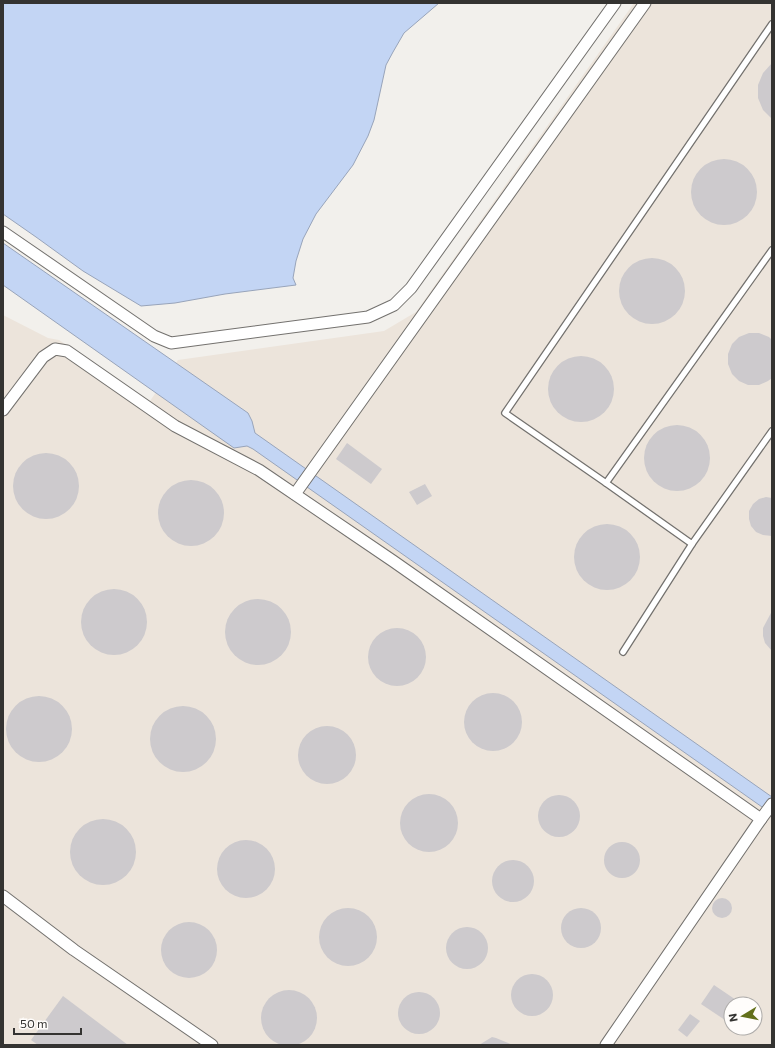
<svg xmlns="http://www.w3.org/2000/svg" width="775" height="1048" font-family="Commissioner,sans-serif">
<style>
.built{fill:#ece4db;fill-rule:evenodd}
.water{fill:#c3d5f4;stroke:#98a4ba}
.building{fill:#cdcacd}
.lines{fill:none;stroke-linecap:round;stroke-linejoin:round}
.service-casing{stroke:#73716e;stroke-width:8}
.minor-casing{stroke:#73716e;stroke-width:13}
.service{stroke:#fff;stroke-width:5.5}
.minor{stroke:#fff;stroke-width:11}
</style>
<rect width="100%" height="100%" fill="#f2f0ec"/>
<path class="built" d="M634,3H772V1045H3V315L48,338L59,340L150,401L178,360L384,331L416,312ZM731,1004H755V1028H731Z"/>
<g class="water">
<polygon points="3,3 439,3 404,33 393,52 386,65 374,120 368,136 353,165 316,214 303,239 296,261 293,278 296,285 225,294 175,303 141,306 83,271 36,237 3,214"/>
<polygon points="3,243 248,413 252,421 255,433 772,797 772,814 253,449 247,446 234,448 3,285"/>
</g>
<g class="building">
<polygon points="772,63 772,119 763,110 758,98 758,85 763,73"/>
<circle cx="724" cy="192" r="33"/>
<circle cx="652" cy="291" r="33"/>
<polygon points="749,333 759,333 769,337 772,340 772,378 768,381 759,385 748,385 739,381 732,374 728,364 728,354 732,344 739,337"/>
<circle cx="581" cy="389" r="33"/>
<circle cx="677" cy="458" r="33"/>
<polygon points="347,443 382,469 371,484 336,459"/>
<circle cx="46" cy="486" r="33"/>
<circle cx="191" cy="513" r="33"/>
<polygon points="425,484 432,496 417,505 409,492"/>
<polygon points="766,497 772,498 772,536 763,535 756,532 751,526 749,519 749,511 753,504 759,499"/>
<circle cx="607" cy="557" r="33"/>
<circle cx="114" cy="622" r="33"/>
<circle cx="258" cy="632" r="33"/>
<polygon points="772,611 772,651 765,643 763,636 763,628"/>
<circle cx="397" cy="657" r="29"/>
<circle cx="493" cy="722" r="29"/>
<circle cx="39" cy="729" r="33"/>
<circle cx="183" cy="739" r="33"/>
<circle cx="327" cy="755" r="29"/>
<circle cx="429" cy="823" r="29"/>
<circle cx="559" cy="816" r="21"/>
<circle cx="103" cy="852" r="33"/>
<circle cx="246" cy="869" r="29"/>
<circle cx="622" cy="860" r="18"/>
<circle cx="513" cy="881" r="21"/>
<circle cx="722" cy="908" r="10"/>
<circle cx="581" cy="928" r="20"/>
<circle cx="348" cy="937" r="29"/>
<circle cx="189" cy="950" r="28"/>
<circle cx="467" cy="948" r="21"/>
<circle cx="532" cy="995" r="21"/>
<polygon points="714,985 742,1004 731,1004 731,1024 701,1004"/>
<circle cx="289" cy="1018" r="28"/>
<circle cx="419" cy="1013" r="21"/>
<polygon points="63,996 128,1045 38,1045 31,1040"/>
<polygon points="690,1014 700,1021 687,1037 678,1030"/>
<polygon points="492,1037 496,1038 513,1045 479,1045"/>
</g>
<g class="lines">
<g class="service-casing">
<g id="service">
<polyline points="772,24 505,413 606,483 772,250"/>
<polyline points="606,483 692,544 772,431"/>
<polyline points="623,652 692,544"/>
</g>
</g>
<g class="minor-casing">
<g id="minor">
<polyline points="3,232 154,336 171,343 368,317 394,305 411,288 615,3"/>
<polyline points="3,410 43,357 55,349 67,351 175,426 259,470 393,561 761,819"/>
<polyline points="295,494 645,3"/>
<polyline points="3,896 74,950 212,1045"/>
<polyline points="606,1045 761,819 772,804"/>
</g>
</g>
<use href="#service" class="service"/>
<use href="#minor" class="minor"/>
</g>
<rect width="775" height="1048" fill="none" stroke="#343331" stroke-width="8"/>
<g transform="translate(743 1016) rotate(260)"><circle r="19" fill="#fffdfb" stroke="#aeacaa"/>
<path d="M0-3L7 15L0 10L-7 15Z" fill="#63701a"/>
<text y="-6" font-size="11" font-weight="bold" text-anchor="middle" fill="#343331">N</text>
</g>
<path d="M14 1028v6h67v-6" fill="none" stroke="#343331" stroke-width="2"/>
<text x="20" y="1028" font-size="12" fill="#343331" stroke="#fffdfb" stroke-width="3" paint-order="stroke">50 m</text>
</svg>
